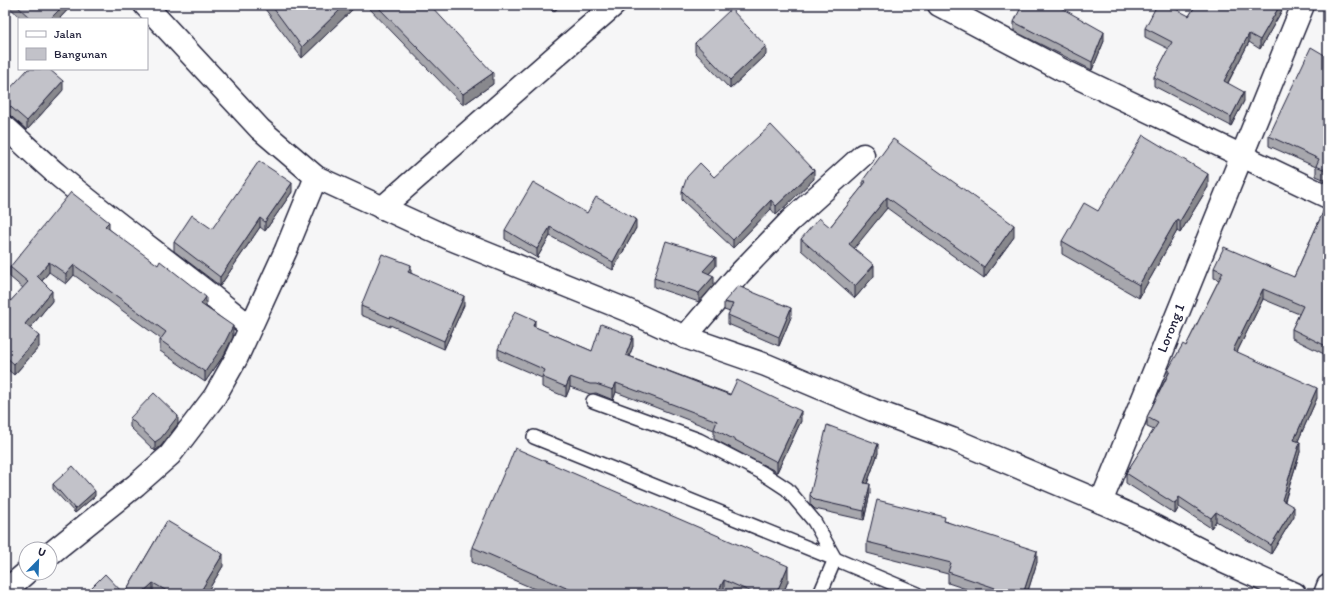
<svg xmlns="http://www.w3.org/2000/svg" width="1333" height="599" font-family="Itim,sans-serif">
<style>
.lines{fill:none;stroke-linecap:round;stroke-linejoin:round}
.service-casing{stroke:#22223b;stroke-width:16}
.minor-casing{stroke:#22223b;stroke-width:25}
.trunk-casing{stroke:#22223b;stroke-width:25}
.service{stroke:#fff;stroke-width:13}
.minor{stroke:#fff;stroke-width:22}
.trunk{stroke:#fff;stroke-width:22}
.wall{fill:#a7a7ad;stroke:#22223b}
.shaded-wall{fill:#88888d;stroke:#22223b}
.building{fill:#c2c2c9;stroke:#22223b}
.labels{text-anchor:middle;dominant-baseline:central;stroke-width:4;stroke-linejoin:round;paint-order:stroke}
.street-label{font-size:14px;fill:#22223b;stroke:#fff}
</style>
<rect width="100%" height="100%" fill="#f6f6f7"/>
<filter id="ink" filterUnits="userSpaceOnUse"><feTurbulence type="fractalNoise" baseFrequency=".025" numOctaves="2"/><feDisplacementMap in="SourceGraphic" scale="8" xChannelSelector="R" yChannelSelector="G"/><feConvolveMatrix kernelMatrix="1 2 1 2 8 2 1 2 1" color-interpolation-filters="sRGB"/></filter>
<g filter="url(#ink)">
<g class="lines">
<g class="service-casing">
<g id="service">
<polyline points="593,401 699,440 761,472 787,489 814,521 835,559"/>
<polyline points="534,437 835,559"/>
<polyline points="820,594 835,559 918,594"/>
</g>
</g>
<g class="minor-casing">
<g id="minor">
<polyline points="145,5 260,129 316,177 451,239 629,311 685,337 766,365 873,410 952,439 1101,502 1142,520 1224,562 1295,594"/>
<polyline points="939,5 1062,70 1328,197"/>
<path d="M5,127C23,143 40,160 59,176C121,228 188,275 250,327"/>
<polyline points="382,208 614,5"/>
<polyline points="685,337 740,273 790,221 863,155"/>
<polyline points="1101,502 1303,5"/>
<polyline points="50,554 136,485 170,455 215,396 237,357 286,250 316,177"/>
<polyline points="5,591 26,573"/>
</g>
</g>
<g class="trunk-casing">
<polyline id="trunk" points="1325,594 1328,586"/>
</g>
<use href="#service" class="service"/>
<use href="#minor" class="minor"/>
<use href="#trunk" class="trunk"/>
</g>
<g class="wall">
<polygon points="7,5 72,5 59,19 22,19"/>
<polygon points="265,5 357,5 302,58 265,9"/>
<polygon points="366,5 430,5 493,84 463,105"/>
<polygon points="548,5 561,5 553,12"/>
<polygon points="1196,5 1285,5 1260,49 1249,42 1228,83 1244,101 1231,126 1154,86 1154,77 1169,49 1145,37 1145,28 1189,16"/>
<polygon points="1014,22 1104,41 1092,70 1014,31"/>
<polygon points="695,43 766,55 730,89 695,52"/>
<polygon points="1328,57 1328,181 1316,176 1316,167 1269,146 1269,136"/>
<polygon points="63,90 27,130 5,111 5,94"/>
<polygon points="714,177 814,179 776,215 771,209 733,248 682,200 682,191"/>
<polygon points="863,180 1014,237 984,278 887,208 854,248 874,276 855,298 801,250 801,239 830,227 863,186"/>
<polygon points="1208,187 1180,233 1177,231 1139,298 1062,254 1062,241 1098,211"/>
<polygon points="292,192 265,231 260,227 220,286 174,251 174,242 212,229"/>
<polygon points="1328,201 1328,356 1292,338 1292,329 1299,314 1263,299 1237,352 1317,398 1298,441 1300,452 1285,501 1294,516 1271,554 1216,521 1211,528 1179,507 1175,514 1126,483 1126,473 1154,430 1147,427 1147,417 1168,374 1168,370 1186,346 1219,280 1214,278 1214,268 1294,277"/>
<polygon points="587,213 636,228 613,270 550,236 537,258 505,239 505,230"/>
<polygon points="109,229 206,307 233,337 224,355 205,382 160,351 160,340 161,339 74,275 66,284 49,272 42,281 52,301 30,328 39,347 14,375 5,367 5,307 23,288 10,277 10,267"/>
<polygon points="716,266 709,274 714,285 699,302 654,287 654,278"/>
<polygon points="411,273 464,305 444,349 390,325 390,327 361,315 361,306"/>
<polygon points="724,302 791,317 779,346 728,324 728,315 730,312 724,310"/>
<polygon points="535,327 592,351 633,346 629,356 801,421 777,472 714,439 714,430 616,392 613,400 596,393 590,394 570,387 566,397 542,387 542,378 498,359 498,349"/>
<polygon points="130,418 178,424 161,446 155,451 130,427"/>
<polygon points="878,453 867,484 870,493 864,520 815,509 810,504 810,495"/>
<polygon points="53,484 95,496 75,513 53,489"/>
<polygon points="167,521 223,566 206,594 85,594 124,594"/>
<polygon points="945,521 1037,562 1027,594 981,594 948,583 948,574 867,553 867,542"/>
<polygon points="472,547 788,581 783,594 546,594 472,562"/>
</g>
<g class="shaded-wall">
<polygon points="64,5 72,5 59,19 50,19"/>
<polygon points="345,5 357,5 302,58 302,47"/>
<polygon points="553,5 561,5 553,12"/>
<polygon points="1280,5 1285,5 1260,49 1260,40"/>
<polygon points="1104,32 1104,41 1092,70 1092,62"/>
<polygon points="1249,34 1249,42 1224,90 1224,81"/>
<polygon points="766,46 766,55 730,89 730,80"/>
<polygon points="493,73 493,84 463,105 463,94"/>
<polygon points="63,81 63,90 27,130 27,121"/>
<polygon points="1244,92 1244,101 1231,126 1231,117"/>
<polygon points="814,170 814,179 776,215 776,206"/>
<polygon points="1208,174 1208,187 1180,233 1180,221"/>
<polygon points="292,183 292,192 265,231 265,222"/>
<polygon points="887,197 887,208 849,255 849,244"/>
<polygon points="771,200 771,209 733,248 733,240"/>
<polygon points="260,218 260,227 220,286 220,277"/>
<polygon points="636,219 636,228 613,270 613,262"/>
<polygon points="1177,219 1177,231 1139,298 1139,285"/>
<polygon points="109,222 109,232 105,226"/>
<polygon points="1014,225 1014,237 984,278 984,267"/>
<polygon points="550,227 550,236 537,258 537,249"/>
<polygon points="716,257 716,266 703,280 703,271"/>
<polygon points="49,262 49,272 37,287 37,276"/>
<polygon points="74,265 74,275 66,284 66,274"/>
<polygon points="411,265 411,274 408,272"/>
<polygon points="874,265 874,276 855,298 855,286"/>
<polygon points="714,276 714,285 699,302 699,293"/>
<polygon points="1263,289 1263,299 1233,360 1233,350"/>
<polygon points="52,291 52,301 25,334 25,324"/>
<polygon points="464,296 464,305 444,349 444,341"/>
<polygon points="206,297 206,307 201,314 201,304"/>
<polygon points="791,308 791,317 779,346 779,337"/>
<polygon points="535,320 535,330 533,326"/>
<polygon points="233,326 233,337 224,355 205,382 205,372"/>
<polygon points="39,336 39,347 14,375 14,364"/>
<polygon points="633,336 633,346 626,365 626,355"/>
<polygon points="570,377 570,387 566,397 566,387"/>
<polygon points="616,383 616,392 613,400 613,390"/>
<polygon points="1317,388 1317,398 1294,450 1294,440"/>
<polygon points="801,411 801,421 777,472 777,462"/>
<polygon points="178,416 178,424 161,446 155,451 155,442"/>
<polygon points="1300,442 1300,452 1282,509 1282,500"/>
<polygon points="878,444 878,453 864,492 864,483"/>
<polygon points="870,484 870,493 864,520 864,511"/>
<polygon points="95,491 95,496 75,513 75,509"/>
<polygon points="1179,497 1179,507 1175,514 1175,504"/>
<polygon points="1294,507 1294,516 1271,554 1271,545"/>
<polygon points="1216,512 1216,521 1211,528 1211,518"/>
<polygon points="1037,551 1037,562 1027,594 1023,594"/>
<polygon points="223,554 223,566 206,594 199,594"/>
<polygon points="788,566 788,581 783,594 776,594"/>
<polygon points="724,580 724,594 717,594"/>
<polygon points="153,583 153,594 141,594"/>
</g>
<g class="building">
<polygon points="16,5 64,5 50,19 31,19"/>
<polygon points="271,5 345,5 302,47"/>
<polygon points="376,5 430,5 493,73 463,94"/>
<polygon points="1022,5 1056,5 1104,32 1092,62 1014,22"/>
<polygon points="1157,5 1168,5 1189,16 1196,5 1280,5 1260,40 1249,34 1224,81 1244,92 1231,117 1154,77 1172,42 1145,28"/>
<polygon points="731,9 766,46 730,80 695,43"/>
<polygon points="1311,47 1328,57 1328,171 1316,166 1319,159 1269,136"/>
<polygon points="28,69 49,69 63,81 27,121 5,102 5,94"/>
<polygon points="771,125 814,170 776,206 771,200 733,240 682,191 687,177 700,163 714,177"/>
<polygon points="1143,135 1208,174 1180,221 1177,219 1139,285 1062,241 1084,203 1098,211"/>
<polygon points="893,139 1014,225 984,267 887,197 849,244 874,265 855,286 801,239 819,218 830,227 866,182 863,180"/>
<polygon points="259,161 292,183 265,222 260,218 220,277 174,242 192,215 212,229"/>
<polygon points="533,182 587,213 596,197 636,219 613,262 550,227 537,249 505,230"/>
<polygon points="71,192 109,222 105,226 158,265 160,261 206,297 201,304 233,326 224,344 205,372 160,340 166,332 74,265 66,274 49,262 37,276 52,291 25,324 39,336 14,364 5,356 5,307 28,282 10,267"/>
<polygon points="1328,201 1328,347 1292,329 1303,306 1263,289 1233,350 1317,388 1294,440 1300,442 1282,500 1294,507 1271,545 1216,512 1211,518 1179,497 1175,504 1126,473 1158,423 1147,417 1170,371 1168,370 1183,344 1186,346 1223,272 1214,268 1224,247 1294,277"/>
<polygon points="666,241 716,257 703,271 714,276 699,293 654,278"/>
<polygon points="382,254 411,265 408,272 464,296 444,341 390,317 390,318 361,306"/>
<polygon points="738,286 791,308 779,337 728,315 733,304 724,302"/>
<polygon points="515,311 535,320 533,326 592,351 601,324 633,336 626,355 730,395 737,380 801,411 777,462 714,429 717,421 616,383 613,390 596,384 590,384 570,377 566,387 542,377 545,370 498,349"/>
<polygon points="154,393 178,416 161,438 155,442 130,418"/>
<polygon points="827,425 878,444 864,483 870,484 864,511 815,500 810,495"/>
<polygon points="515,448 788,566 776,594 756,594 724,580 717,594 580,594 472,547 506,468 507,468"/>
<polygon points="73,466 95,491 75,509 53,484"/>
<polygon points="877,500 945,517 944,521 1037,551 1023,594 1013,594 948,572 951,563 867,542"/>
<polygon points="167,521 223,554 199,594 172,594 153,583 141,594 85,594 105,574 124,594"/>
<polygon points="850,591 856,594 848,594"/>
</g>
</g>
<g class="labels">
<g class="street-label">
<text transform="translate(1171 328) rotate(-68)">Lorong 1</text>
</g>
</g>
<rect width="1333" height="599" fill="none" stroke="#fff" stroke-width="20"/>
<rect x="10" y="10" width="1313" height="579" fill="none" stroke="#22223b" stroke-width="1.5" filter="url(#ink)"/>
<rect x="18" y="18" width="130" height="52" fill="#ffffff" stroke="#a7a7b1"/>
<rect x="26" y="31" width="20" height="6" fill="#ffffff" stroke="#a7a7b1"/>
<text x="54" y="38" font-size="12" fill="#22223b">Jalan</text>
<rect x="26" y="48" width="20" height="12" fill="#c2c2c9" stroke="#a7a7b1"/>
<text x="54" y="58" font-size="12" fill="#22223b">Bangunan</text>
<g transform="translate(38 561) rotate(23)"><circle r="19" fill="#ffffff" stroke="#a7a7b1"/>
<path d="M0-3L7 15L0 10L-7 15Z" fill="#1f6fb2"/>
<text y="-6" font-size="11" font-weight="bold" text-anchor="middle" fill="#22223b">U</text>
</g>
</svg>
